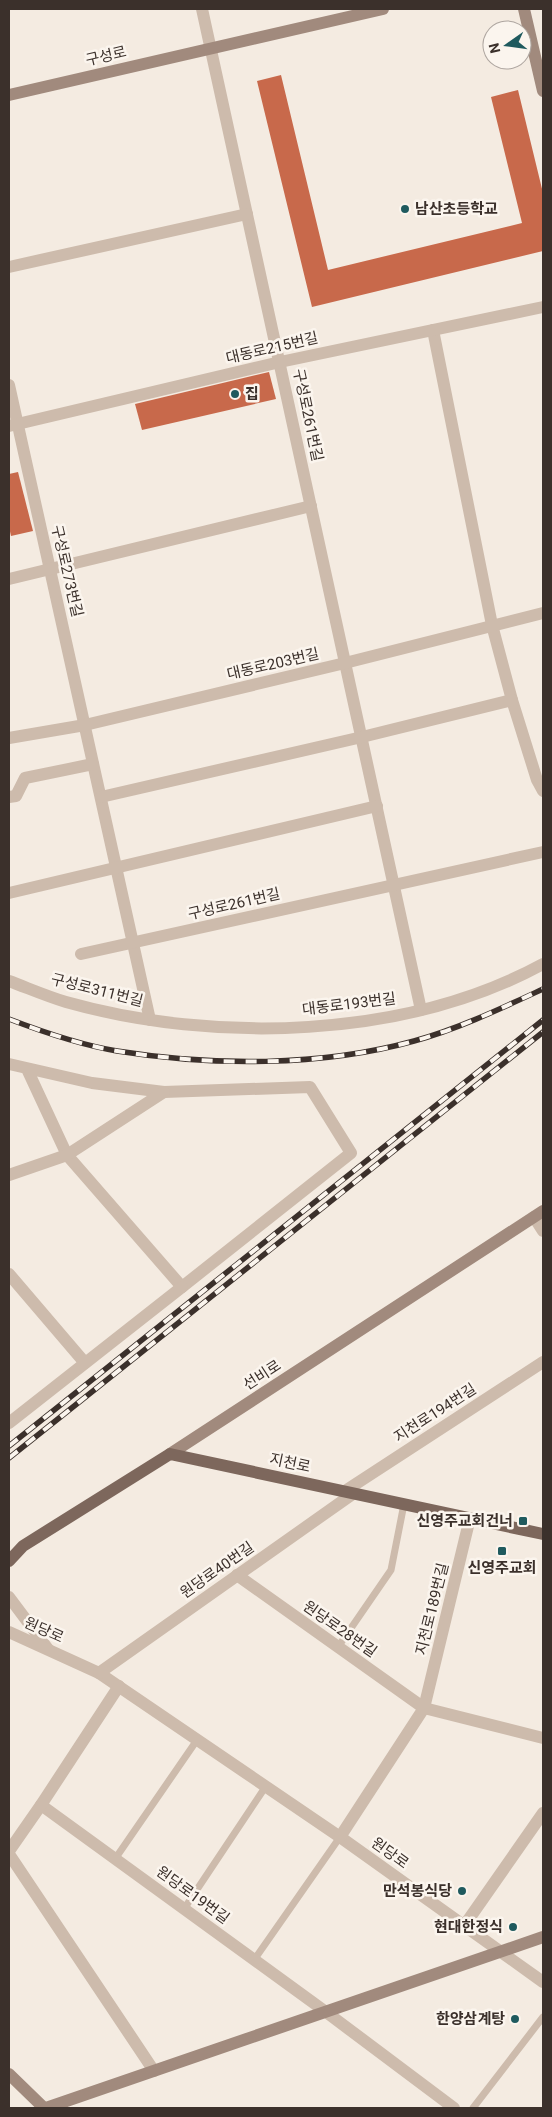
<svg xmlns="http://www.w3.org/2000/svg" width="552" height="2117" font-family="Roboto,'Noto Sans KR',sans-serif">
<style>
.building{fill:#c8694b}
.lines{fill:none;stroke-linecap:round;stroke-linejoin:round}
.lane{stroke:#cdbbac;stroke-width:7}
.street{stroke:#cdbbac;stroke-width:12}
.secondary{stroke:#a18a7d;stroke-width:12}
.primary{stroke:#7d675c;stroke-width:12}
.rail-casing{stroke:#3b302b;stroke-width:5.5}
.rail{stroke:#fbf5ee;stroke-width:4;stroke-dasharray:11;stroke-linecap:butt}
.poi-dot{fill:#1f5a5e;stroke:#fbf5ee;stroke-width:2}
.labels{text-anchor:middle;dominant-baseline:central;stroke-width:5;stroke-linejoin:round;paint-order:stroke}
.street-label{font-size:15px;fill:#3b302b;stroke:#fbf5ee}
.poi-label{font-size:15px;font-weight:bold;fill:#3b302b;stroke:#fbf5ee;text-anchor:end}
</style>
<rect width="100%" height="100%" fill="#f4ebe1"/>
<g class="building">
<polygon points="281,75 328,270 522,223 491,97 518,90 543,193 543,251 312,307 257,81"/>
<polygon points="269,372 276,399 142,430 135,404"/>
<polygon points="18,472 33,531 11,536 9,527 9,474"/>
</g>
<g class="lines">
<g class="lane">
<polyline points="338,1647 391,1570 404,1504"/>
<polyline points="115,1859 197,1740"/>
<polyline points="184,1909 266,1786"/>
<polyline points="254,1960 340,1837"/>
<polyline points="473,2108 543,2017"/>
</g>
<g class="street">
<polyline points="202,9 421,1010"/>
<polyline points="9,267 247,214"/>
<polyline points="433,330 492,625 512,700 537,780 543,791"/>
<polyline points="9,385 150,1020"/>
<polyline points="9,426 280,362 543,307"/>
<polyline points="9,579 311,506"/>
<polyline points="9,738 85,725 345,663 543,613"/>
<polyline points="9,797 16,796 25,778 93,764"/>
<polyline points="101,797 362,737 512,700"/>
<polyline points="9,893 377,806"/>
<polyline points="81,954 543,852"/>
<path d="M9,981C28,988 46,996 66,1002C215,1044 405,1039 543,964"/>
<polyline points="9,1064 92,1083 164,1092 310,1087 351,1153 182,1287 67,1155 27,1069"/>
<polyline points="9,1175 67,1155 164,1092"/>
<polyline points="534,1217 543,1231"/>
<polyline points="9,1274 85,1363"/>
<polyline points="9,1423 182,1287"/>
<polyline points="345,1491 543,1362"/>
<polyline points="237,1575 424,1708 543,1738"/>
<polyline points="9,1597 48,1649"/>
<polyline points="9,1632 99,1673 340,1837 543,1982"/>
<polyline points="99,1673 354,1493"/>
<polyline points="41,1805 326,2012 454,2108"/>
<polyline points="340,1837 424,1708 470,1518"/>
<polyline points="9,1851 41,1805 119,1686"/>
<polyline points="9,1854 154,2071"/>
<polyline points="464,1926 543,1813"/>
</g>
<g class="secondary">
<polyline points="524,9 543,91"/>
<polyline points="9,95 383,9"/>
<polyline points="170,1454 543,1211"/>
<polyline points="9,2074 44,2108"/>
<polyline points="46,2108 543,1937"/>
</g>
<polyline class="primary" points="9,1561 23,1546 170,1454 543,1534"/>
<g class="rail-casing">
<g id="rail">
<path d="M9,1019C43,1032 81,1045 117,1051C212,1066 320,1067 414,1041C458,1029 502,1008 543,989"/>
<polyline points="9,1446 543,1020"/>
<polyline points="9,1458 543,1032"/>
</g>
</g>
<use href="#rail" class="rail"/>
</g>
<g class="poi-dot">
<circle cx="405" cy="209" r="5"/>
<circle cx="235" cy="394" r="5"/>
<rect x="518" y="1516" width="10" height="10" rx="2.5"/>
<rect x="497" y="1546" width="10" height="10" rx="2.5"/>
<circle cx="462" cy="1891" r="5"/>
<circle cx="513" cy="1927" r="5"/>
<circle cx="515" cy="2019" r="5"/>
</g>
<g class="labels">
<g class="street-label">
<text transform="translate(106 56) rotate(-13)">구성로</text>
<text transform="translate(272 348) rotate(-13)">대동로215번길</text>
<text transform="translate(308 415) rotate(78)">구성로261번길</text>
<text transform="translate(67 571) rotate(77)">구성로273번길</text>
<text transform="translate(273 664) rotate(-13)">대동로203번길</text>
<text transform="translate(234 904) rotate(-13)">구성로261번길</text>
<text transform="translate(97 990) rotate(14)">구성로311번길</text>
<text transform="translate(349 1004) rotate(-7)">대동로193번길</text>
<text transform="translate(262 1375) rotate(-33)">선비로</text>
<text transform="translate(435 1413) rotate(-33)">지천로194번길</text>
<text transform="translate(290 1463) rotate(12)">지천로</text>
<text transform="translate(217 1570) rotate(-35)">원당로40번길</text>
<text transform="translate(432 1609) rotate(-76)">지천로189번길</text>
<text transform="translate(340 1629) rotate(35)">원당로28번길</text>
<text transform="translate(44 1630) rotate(24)">원당로</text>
<text transform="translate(390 1853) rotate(36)">원당로</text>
<text transform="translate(193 1895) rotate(36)">원당로19번길</text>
</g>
<g class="poi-label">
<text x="415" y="209" text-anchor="start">남산초등학교</text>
<text x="245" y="394" text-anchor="start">집</text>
<text x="513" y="1521">신영주교회건너</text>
<text x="502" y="1568" text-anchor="middle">신영주교회</text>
<text x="452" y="1891">만석봉식당</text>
<text x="503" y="1927">현대한정식</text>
<text x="505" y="2019">한양삼계탕</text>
</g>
</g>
<rect width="552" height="2117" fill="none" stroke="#3b302b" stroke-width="20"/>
<g transform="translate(507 45) rotate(256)"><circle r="24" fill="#fbf5ee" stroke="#aea6a0"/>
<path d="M0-4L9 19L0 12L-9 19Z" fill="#1f5a5e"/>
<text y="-8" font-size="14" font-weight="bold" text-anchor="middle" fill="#3b302b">N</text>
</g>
</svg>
